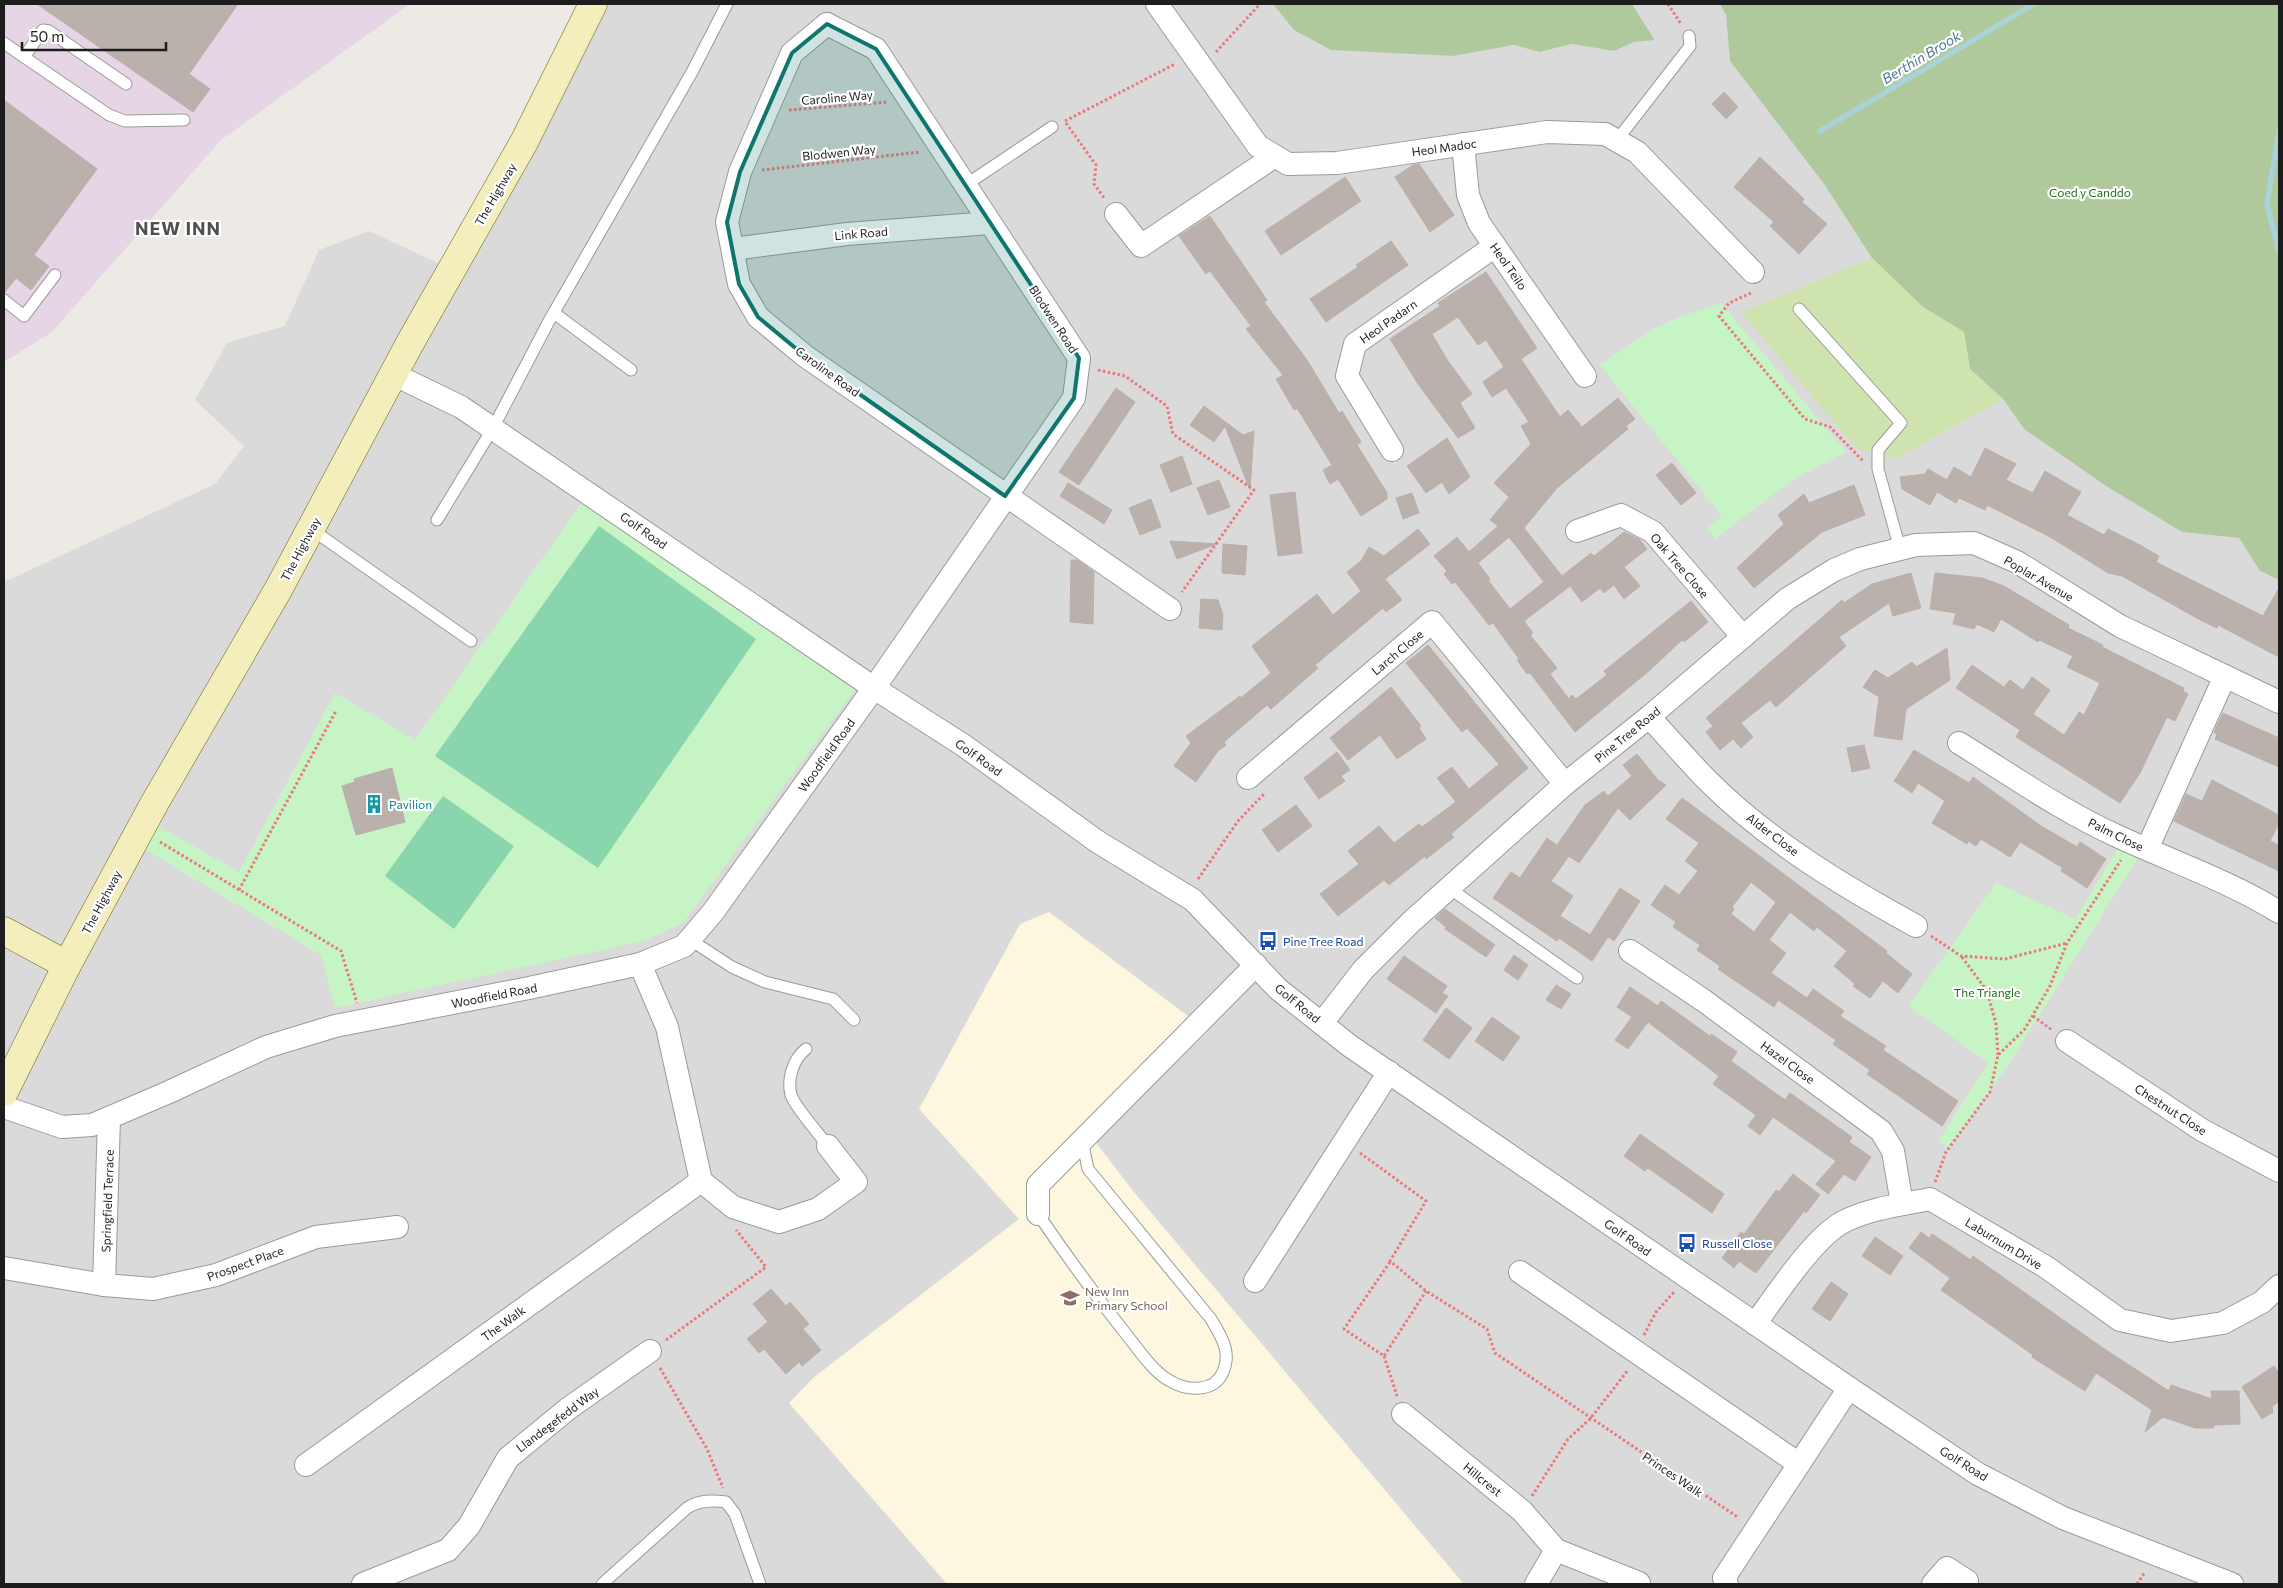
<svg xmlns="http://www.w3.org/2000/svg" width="2283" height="1588" font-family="Commissioner,sans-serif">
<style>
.residential{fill:#dbdada}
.industrial{fill:#e6d6e5}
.education{fill:#fcf7de}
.grass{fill:#cfe3ae}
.forest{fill:#b0c99c}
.park{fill:#c7f4c4}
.pitch{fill:#89d5ad}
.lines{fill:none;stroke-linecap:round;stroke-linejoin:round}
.stream{stroke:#a8d3d7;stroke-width:5.5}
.building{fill:#bab1ad;stroke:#bdaea8;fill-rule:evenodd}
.lane-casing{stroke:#9a9a9a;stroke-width:13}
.street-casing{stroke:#9a9a9a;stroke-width:24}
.secondary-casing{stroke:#69660f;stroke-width:29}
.path{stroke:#ec767a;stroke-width:3;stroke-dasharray:2.5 2.5;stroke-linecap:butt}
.lane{stroke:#fff;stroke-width:11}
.street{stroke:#fff;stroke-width:22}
.secondary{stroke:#f3eebc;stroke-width:28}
.marked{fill:#0f766e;fill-opacity:0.2;stroke:#0f766e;stroke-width:4;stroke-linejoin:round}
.labels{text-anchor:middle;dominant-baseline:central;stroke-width:4.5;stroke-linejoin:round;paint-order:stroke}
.street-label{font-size:12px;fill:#1d1d1d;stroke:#fff}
.park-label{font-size:12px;fill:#1b7016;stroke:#fff}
.culture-label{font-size:12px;fill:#0d838f;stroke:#fff;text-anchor:start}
.transit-label{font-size:12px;fill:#164399;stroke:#fff;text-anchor:start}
.education-label{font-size:12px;fill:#785e54;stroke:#fff;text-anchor:start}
.water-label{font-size:14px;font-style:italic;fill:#4c7a94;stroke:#fff}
.district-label{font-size:18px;font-weight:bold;letter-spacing:1px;fill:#505050;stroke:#fff}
</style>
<rect width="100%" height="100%" fill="#ede9e4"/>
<polygon class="residential" points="593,4 1273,4 1294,30 1400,53 1452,56 1514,45 1539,52 1572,44 1614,51 1634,42 1655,39 1632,4 1720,4 1726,15 1730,61 1824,184 1872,258 1742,312 1897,458 2003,399 2024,429 2106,486 2182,532 2239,538 2260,571 2279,580 2279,1584 4,1584 4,582 215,484 244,446 195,400 227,343 285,326 319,250 369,231 449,268"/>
<polygon class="industrial" points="4,4 410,4 221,140 52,332 4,362"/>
<polygon class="education" points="1049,912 1208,1031 1094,1140 1133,1191 1464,1584 947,1584 789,1403 813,1378 1019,1219 919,1109 1020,924"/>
<polygon class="grass" points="1872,258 1923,307 1964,332 1970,369 2003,399 1897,458 1857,449 1741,312"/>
<g class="forest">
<polygon points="1273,4 1632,4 1655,40 1634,42 1614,51 1572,44 1539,52 1514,45 1453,56 1331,50 1294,30"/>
<polygon points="1720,4 2279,4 2279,580 2260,571 2239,538 2182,532 2106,486 2024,429 2003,399 1970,369 1964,332 1923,307 1872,258 1824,184 1730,61 1726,15"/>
</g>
<g class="park">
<polygon points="1721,303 1846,452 1789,482 1715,539 1707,528 1722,516 1600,365 1655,328 1677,318"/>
<polygon points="589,492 862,680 683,923 644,941 335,1008 321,955 133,842 146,819 239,872 335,693 415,740"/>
<polygon points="2120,846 2139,856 2007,1067 1948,1150 1939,1140 1988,1063 1909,1006 1996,883 2075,919"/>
</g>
<g class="pitch">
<polygon points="599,526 756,639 598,868 435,756"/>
<polygon points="443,796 514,846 454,929 385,876"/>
</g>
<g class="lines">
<g class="stream">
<polyline points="1820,131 2034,4"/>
<polyline points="2279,131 2267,204 2279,252"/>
</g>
</g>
<g class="building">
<polygon points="37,4 238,4 189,74 210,89 193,112"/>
<polygon points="1724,92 1738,107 1726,119 1712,104"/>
<polygon points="4,100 97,169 34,255 49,266 31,290 16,278 4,293"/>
<polygon points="1760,157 1804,199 1802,202 1827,224 1799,254 1770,226 1774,222 1734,187"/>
<polygon points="1419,164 1454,215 1430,232 1395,177 1413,165"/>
<polygon points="1345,177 1361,201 1281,255 1265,231"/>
<polygon points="1210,216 1267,300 1264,302 1307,360 1339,413 1342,411 1361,442 1357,445 1387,493 1387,499 1361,516 1338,479 1330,484 1323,470 1332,465 1297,408 1294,410 1276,379 1283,375 1246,329 1251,326 1210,271 1206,274 1179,236"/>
<polygon points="1391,241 1408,265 1326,322 1310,299 1358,267 1356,265"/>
<path d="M1486,272L1537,348L1521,359L1560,417L1568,410L1582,427L1618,398L1635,419L1626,426L1628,429L1556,489L1524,528L1562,576L1591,553L1594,556L1624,532L1639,539L1647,549L1624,567L1640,586L1624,599L1614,585L1604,593L1600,588L1582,602L1570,586L1524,621L1533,633L1530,635L1557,668L1550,674L1569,699L1572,695L1576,699L1607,675L1604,671L1691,601L1708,622L1684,642L1682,640L1650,670L1575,732L1530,673L1527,674L1517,660L1519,659L1493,623L1489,625L1455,582L1452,584L1444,574L1447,571L1434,556L1457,537L1469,552L1498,526L1490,520L1509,497L1494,483L1531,444L1521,426L1529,422L1506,388L1492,397L1483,382L1504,367L1486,340L1478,345L1458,317L1432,334L1446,358L1472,394L1460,403L1475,428L1458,438L1418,384L1390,339L1440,306L1438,303ZM1509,537L1544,582L1510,609L1488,580L1490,579L1478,563Z"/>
<polygon points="1116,388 1135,402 1079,485 1059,472"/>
<polygon points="1204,406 1243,435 1254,431 1250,490 1225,426 1214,442 1190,425"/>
<polygon points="1447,438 1470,477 1449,494 1442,482 1426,493 1407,466"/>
<polygon points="1985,448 2016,464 2006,480 2033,493 2045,471 2081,492 2067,515 2104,535 2108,529 2138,544 2159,556 2156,562 2263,616 2279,588 2279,657 2218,625 2217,628 2202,621 2122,576 2108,573 2052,538 1987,505 1985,510 1959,498 1956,503 1937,492 1930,505 1902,489 1900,477 1925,474 1928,469 1947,480 1954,467 1971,477"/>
<polygon points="1182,456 1192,484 1171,492 1160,465"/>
<polygon points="1672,463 1696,493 1681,505 1656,475"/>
<polygon points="1219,480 1230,507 1208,515 1197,488"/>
<polygon points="1068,483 1112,510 1104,524 1060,496"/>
<polygon points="1854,485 1865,515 1822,532 1754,588 1737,568 1784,524 1778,515 1804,494 1809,503"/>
<polygon points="1295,492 1302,553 1278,556 1270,495"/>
<polygon points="1412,493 1419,513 1403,519 1396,498"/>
<polygon points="1151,499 1161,527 1140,535 1129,508"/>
<polygon points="1418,529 1430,544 1385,579 1402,600 1386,612 1383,608 1315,665 1318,668 1271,709 1267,705 1224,742 1226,745 1218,751 1196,782 1174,766 1191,743 1186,736 1240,696 1241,698 1271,673 1252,646 1317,594 1333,615 1361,591 1347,572 1361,561 1369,547 1384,556"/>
<polygon points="1170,541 1217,544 1177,559"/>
<polygon points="1223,544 1247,546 1245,575 1222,573"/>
<polygon points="1071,560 1077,560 1094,572 1093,624 1070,622"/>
<polygon points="1911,573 1921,608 1893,616 1889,603 1839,637 1846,646 1776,707 1770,700 1741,723 1753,737 1741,748 1733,739 1720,750 1706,732 1713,726 1706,718 1842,600 1844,603 1872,584"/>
<polygon points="1935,573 1982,578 2004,586 2069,625 2068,628 2103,645 2102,647 2184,688 2183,691 2188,694 2175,721 2167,717 2140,773 2120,803 2016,737 2020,730 1956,688 1972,665 2004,687 2010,680 2023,690 2032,677 2050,690 2033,714 2064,735 2079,712 2084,715 2100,683 2067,667 2073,656 2039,640 2038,642 2001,619 1994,632 1977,624 1974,629 1953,624 1956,613 1930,609"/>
<polygon points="1201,599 1218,600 1223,615 1222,630 1199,628"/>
<polygon points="1428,645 1528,768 1451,834 1454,837 1426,859 1425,856 1389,885 1384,880 1338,916 1320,894 1359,864 1348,851 1379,826 1394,843 1419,824 1422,827 1456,802 1437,778 1452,767 1469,789 1499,764 1467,728 1462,732 1406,663"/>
<polygon points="1947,648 1950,680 1906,709 1902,740 1874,736 1879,697 1863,687 1875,670 1888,678 1912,662 1916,667"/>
<polygon points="1391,687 1421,726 1419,728 1426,739 1397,759 1380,735 1348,760 1330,738"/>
<polygon points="2223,713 2279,738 2279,767 2215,739 2217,734 2214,732"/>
<polygon points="1864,745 1870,768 1852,772 1847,748"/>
<polygon points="1914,750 1969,783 1973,777 2041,826 2077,847 2080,842 2106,859 2087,888 2061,871 2063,868 2020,842 2010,857 1981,839 1976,846 1968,841 1967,844 1932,823 1945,801 1918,783 1912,793 1894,781"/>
<polygon points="1337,752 1350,770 1341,776 1345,781 1319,799 1304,778"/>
<polygon points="1637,754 1658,780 1666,785 1630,820 1618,808 1579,863 1569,856 1551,881 1573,896 1560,916 1590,935 1620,888 1640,901 1614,941 1608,937 1592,961 1559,938 1557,941 1493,898 1511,872 1520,878 1547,838 1557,845 1585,805 1604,791 1608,796 1632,776 1623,765"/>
<polygon points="392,768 405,822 356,835 342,786 355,782 354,779"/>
<polygon points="2212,780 2279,815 2279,823 2270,841 2279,845 2279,871 2174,821 2186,794 2202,801"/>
<path d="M1682,798L1887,951L1886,953L1912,974L1898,993L1883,981L1870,998L1853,986L1855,984L1834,966L1847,951L1817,927L1814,931L1790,912L1769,940L1786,953L1771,973L1807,998L1813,989L1844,1011L1840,1016L1886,1046L1883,1050L1958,1101L1942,1126L1867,1074L1870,1070L1833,1044L1836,1040L1778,1000L1774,1007L1718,969L1720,966L1697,950L1700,945L1673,927L1676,922L1651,905L1665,885L1679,895L1698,871L1685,861L1699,843L1666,819ZM1751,882L1776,902L1754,932L1731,914L1734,909L1732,907Z"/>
<polygon points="1296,805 1312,826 1278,852 1262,830"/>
<polygon points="1445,909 1495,945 1486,957 1445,929 1446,927 1435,918"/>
<polygon points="1514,955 1528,965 1518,980 1504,970"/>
<polygon points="1404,956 1447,986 1442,993 1448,996 1436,1013 1387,979"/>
<polygon points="1556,985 1571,994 1561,1009 1546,1000"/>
<polygon points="1630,987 1658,1006 1661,1001 1710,1036 1711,1034 1737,1052 1731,1061 1785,1100 1790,1093 1852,1137 1849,1142 1871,1157 1855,1181 1844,1174 1828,1194 1816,1184 1836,1161 1773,1117 1760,1135 1748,1126 1756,1115 1713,1084 1719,1076 1648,1022 1628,1049 1615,1040 1632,1017 1617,1007"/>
<polygon points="1446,1008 1472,1028 1449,1059 1423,1040"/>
<polygon points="1492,1017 1520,1037 1503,1061 1475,1041"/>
<polygon points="1640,1134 1724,1194 1712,1213 1648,1168 1645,1171 1624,1156"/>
<polygon points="1793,1174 1820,1195 1806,1213 1804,1211 1756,1273 1739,1261 1734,1268 1722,1258 1741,1232 1744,1234 1776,1190 1779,1192"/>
<polygon points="1921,1232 1929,1238 1932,1234 1971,1260 1973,1256 2100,1346 2169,1391 2171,1385 2212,1399 2211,1391 2239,1391 2240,1424 2215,1425 2213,1428 2195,1428 2163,1417 2145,1432 2152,1410 2096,1373 2085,1391 2032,1357 2033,1355 1941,1290 1950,1278 1909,1248"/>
<polygon points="1875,1237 1903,1256 1890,1275 1862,1256"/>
<polygon points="1831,1282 1848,1294 1830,1321 1812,1309"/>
<polygon points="771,1289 786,1306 790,1302 809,1324 803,1329 821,1350 802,1366 799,1362 786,1374 764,1349 759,1353 747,1339 768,1322 753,1304"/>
<polygon points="2274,1366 2279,1374 2279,1402 2272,1406 2273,1412 2262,1419 2242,1387"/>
</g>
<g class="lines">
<g class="lane-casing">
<g id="lane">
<polyline points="4,43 24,57 43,30 49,31 126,84"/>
<polyline points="24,57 109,115 125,121 184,120"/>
<polyline points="1617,140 1690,46 1689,36"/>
<polyline points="964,186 1052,127"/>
<polyline points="4,300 24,316 55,275"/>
<polyline points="1799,309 1901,423 1878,450 1878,469 1900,549"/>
<polyline points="554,313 631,370"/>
<polyline points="437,520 493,428 549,321 692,72 727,4"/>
<polyline points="311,529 471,641"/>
<polyline points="1449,888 1577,978"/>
<polyline points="689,939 732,967 765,982 833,999 854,1020"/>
<path d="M806,1049C793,1059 787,1079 791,1095C795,1107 820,1135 828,1146"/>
<path d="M1038,1214C1066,1255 1095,1295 1126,1334C1139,1350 1152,1371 1170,1381C1187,1391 1214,1393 1223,1372C1232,1352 1221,1336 1211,1319L1088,1169L1082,1140"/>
<path d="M602,1584L687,1508C699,1500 712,1500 726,1502L735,1514L760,1584"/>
</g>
</g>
<g class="street-casing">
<g id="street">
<polyline points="1157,4 1258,146 1288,164 1337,163 1547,132 1605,134 1637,152 1753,272"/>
<polyline points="827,24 792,53 740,172 727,222 739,284 758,317 805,356 1170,609"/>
<polyline points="1463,144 1468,195 1479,223 1585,376"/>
<polyline points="1116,214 1141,246 1275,156"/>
<polyline points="733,249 847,234 989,223"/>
<polyline points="393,374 461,407 874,688 963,745 1098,842 1193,900 1278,989 1350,1046 1849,1388 1978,1474 2063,1518 2232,1584"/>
<polyline points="1392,450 1347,376 1355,344 1495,246"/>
<polyline points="1577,531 1621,515 1653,532 1743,637"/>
<path d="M1649,717C1669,738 1688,761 1708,781C1768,841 1843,886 1916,926"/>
<path d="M1959,743C2011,775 2062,811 2117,836C2171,861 2229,881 2279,912"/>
<polyline points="1248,778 1432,622 1565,784"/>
<polyline points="2147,849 2225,676"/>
<polyline points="1630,951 1703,1000 1881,1131 1893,1151 1902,1204"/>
<polyline points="1322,1023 1363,970 1411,922 1565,784 1649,717 1787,599 1834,570 1860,559 1916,545 1974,543 2017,562 2120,626 2279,702"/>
<polyline points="2067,1041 2202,1130 2279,1171"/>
<polyline points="4,1107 62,1127 92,1125 169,1092 266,1047 335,1026 529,988 640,964 684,946 713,912 874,688 1074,398 1079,358 876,49 827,24"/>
<polyline points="701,1181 733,1207 779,1222 818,1209 856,1182 828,1146"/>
<polyline points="1038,1214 1038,1185 1256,965"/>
<polyline points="4,1268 104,1285 153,1289 216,1275 316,1237 397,1227"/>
<polyline points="1520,1272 1799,1464"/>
<polyline points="1255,1281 1389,1072"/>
<polyline points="104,1285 109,1118"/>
<path d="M1755,1324C1775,1297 1815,1235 1845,1221C1872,1208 1900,1205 1930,1199L2046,1267L2120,1320L2171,1331L2223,1323L2262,1302L2279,1286"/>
<polyline points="1403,1414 1522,1511 1556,1550 1639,1583"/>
<polyline points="306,1465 701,1181 667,1027 640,964"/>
<polyline points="363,1584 448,1550 469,1526 508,1458 569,1408 650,1351"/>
<polyline points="1536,1584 1556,1550"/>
<polyline points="1727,1584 1724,1578 1849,1388"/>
<polyline points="1933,1584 1947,1568 1967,1581"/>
</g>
</g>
<g class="secondary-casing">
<g id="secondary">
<polyline points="4,931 67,965"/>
<polyline points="4,1092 67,965 154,804 278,590 410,343 524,142 593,4"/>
</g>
</g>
<g class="path">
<polyline points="1668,4 1681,24"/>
<polyline points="1216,52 1260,4"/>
<polyline points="789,110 888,102"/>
<polyline points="1065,121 1175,64"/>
<polyline points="1066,123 1096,165 1094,184 1105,199"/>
<polyline points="762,170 920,152"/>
<polyline points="1751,293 1729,303 1719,316 1805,419 1830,427 1863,461"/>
<polyline points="1098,370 1125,376 1167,406 1173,434 1254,490 1182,592"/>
<polyline points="160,842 341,951 357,1003"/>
<polyline points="1198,879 1238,821 1265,793"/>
<polyline points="239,890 336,711"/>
<polyline points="1931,936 1961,956 2005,959 2067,943"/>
<polyline points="1962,957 1987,991 1996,1024 1998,1055"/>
<polyline points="2033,1016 2052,1030"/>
<polyline points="1360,1153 1426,1201 1390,1261 1426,1291 1487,1329 1495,1353 1739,1518"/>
<polyline points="1935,1182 1946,1152 1990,1092 1998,1055 2024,1030 2050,986 2067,943 2121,860"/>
<polyline points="1390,1262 1344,1329 1384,1356 1426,1291"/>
<polyline points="1644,1335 1656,1312 1675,1291"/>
<polyline points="666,1340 766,1267 736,1230"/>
<polyline points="1384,1356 1397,1396"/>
<polyline points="660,1368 707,1449 723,1488"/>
<polyline points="1532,1496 1568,1439 1590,1419 1628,1370"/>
<polyline points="2137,1584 2145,1572"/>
</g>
<use href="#lane" class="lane"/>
<use href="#street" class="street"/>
<use href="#secondary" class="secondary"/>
</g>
<path class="marked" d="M827,24L876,49L1079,358L1074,398L1005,496L805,356L758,317L739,284L727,222L740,172L792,53Z"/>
<defs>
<g id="building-bare" transform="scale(1.5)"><path d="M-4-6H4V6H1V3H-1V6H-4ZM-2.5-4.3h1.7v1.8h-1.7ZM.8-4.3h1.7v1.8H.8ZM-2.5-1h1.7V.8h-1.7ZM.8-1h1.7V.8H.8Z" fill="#0f9aa8" stroke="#fff" stroke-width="2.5" paint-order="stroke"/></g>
<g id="bus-bare" transform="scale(1.5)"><path d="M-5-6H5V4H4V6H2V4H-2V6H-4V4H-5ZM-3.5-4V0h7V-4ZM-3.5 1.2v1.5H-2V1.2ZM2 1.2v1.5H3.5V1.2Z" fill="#1a4fb4" stroke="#fff" stroke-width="2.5" paint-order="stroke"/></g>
<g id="school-bare" transform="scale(1.5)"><path d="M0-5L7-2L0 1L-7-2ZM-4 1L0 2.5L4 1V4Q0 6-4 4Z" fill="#8d6e63" stroke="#fff" stroke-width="2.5" paint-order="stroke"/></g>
</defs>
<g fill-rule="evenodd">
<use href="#building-bare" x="374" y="804"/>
<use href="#bus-bare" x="1268" y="941"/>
<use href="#bus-bare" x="1687" y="1243"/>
<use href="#school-bare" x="1070" y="1298"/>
</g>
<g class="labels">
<g class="street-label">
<text transform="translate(837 97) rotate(-5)">Caroline Way</text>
<text transform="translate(1444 147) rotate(-8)">Heol Madoc</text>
<text transform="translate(839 152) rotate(-6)">Blodwen Way</text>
<text transform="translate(495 194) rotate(-60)">The Highway</text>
<text transform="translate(861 233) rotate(-5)">Link Road</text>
<text transform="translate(1509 266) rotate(55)">Heol Teilo</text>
<text transform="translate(1054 319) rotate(57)">Blodwen Road</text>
<text transform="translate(1388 321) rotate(-35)">Heol Padarn</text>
<text transform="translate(828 371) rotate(36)">Caroline Road</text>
<text transform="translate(644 530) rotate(35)">Golf Road</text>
<text transform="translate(300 549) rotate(-62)">The Highway</text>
<text transform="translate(1680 565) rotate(49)">Oak Tree Close</text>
<text transform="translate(2039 578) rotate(30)">Poplar Avenue</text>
<text transform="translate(1397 652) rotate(-40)">Larch Close</text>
<text transform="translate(1627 734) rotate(-39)">Pine Tree Road</text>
<text transform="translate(826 755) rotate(-54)">Woodfield Road</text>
<text transform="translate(979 757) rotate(35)">Golf Road</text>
<text transform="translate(1773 834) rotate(37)">Alder Close</text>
<text transform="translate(2116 834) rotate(26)">Palm Close</text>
<text transform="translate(101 902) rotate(-62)">The Highway</text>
<text transform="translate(494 995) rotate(-11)">Woodfield Road</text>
<text transform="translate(1298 1003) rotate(39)">Golf Road</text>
<text transform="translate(1788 1062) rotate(36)">Hazel Close</text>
<text transform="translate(2171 1109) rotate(33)">Chestnut Close</text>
<text transform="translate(107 1201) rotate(-88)">Springfield Terrace</text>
<text transform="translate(1628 1237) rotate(35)">Golf Road</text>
<text transform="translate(2004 1243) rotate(31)">Laburnum Drive</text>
<text transform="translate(245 1263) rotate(-20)">Prospect Place</text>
<text transform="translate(503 1323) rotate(-36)">The Walk</text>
<text transform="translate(557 1419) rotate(-37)">Llandegefedd Way</text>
<text transform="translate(1964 1463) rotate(32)">Golf Road</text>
<text transform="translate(1673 1474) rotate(34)">Princes Walk</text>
<text transform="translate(1483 1479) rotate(39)">Hillcrest</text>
</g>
<g class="park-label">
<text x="2090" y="192">Coed y Canddo</text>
<text x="1987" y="992">The Triangle</text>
</g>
<g class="culture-label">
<text x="389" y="804">Pavilion</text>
</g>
<g class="transit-label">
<text x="1283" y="941">Pine Tree Road</text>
<text x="1702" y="1243">Russell Close</text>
</g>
<g class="education-label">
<text x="1085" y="1291">New Inn<tspan x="1085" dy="14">Primary School</tspan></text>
</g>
<g class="water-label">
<text transform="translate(1921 57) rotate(-31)">Berthin Brook</text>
</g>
<g class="district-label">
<text x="178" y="228">NEW INN</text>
</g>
</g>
<rect width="2283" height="1588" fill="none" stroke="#1d1d1d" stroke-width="10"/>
<path d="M22 42v8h144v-8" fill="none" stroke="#1d1d1d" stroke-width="2.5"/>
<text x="30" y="42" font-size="15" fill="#1d1d1d" stroke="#ffffff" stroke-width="4" paint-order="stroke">50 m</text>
</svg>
